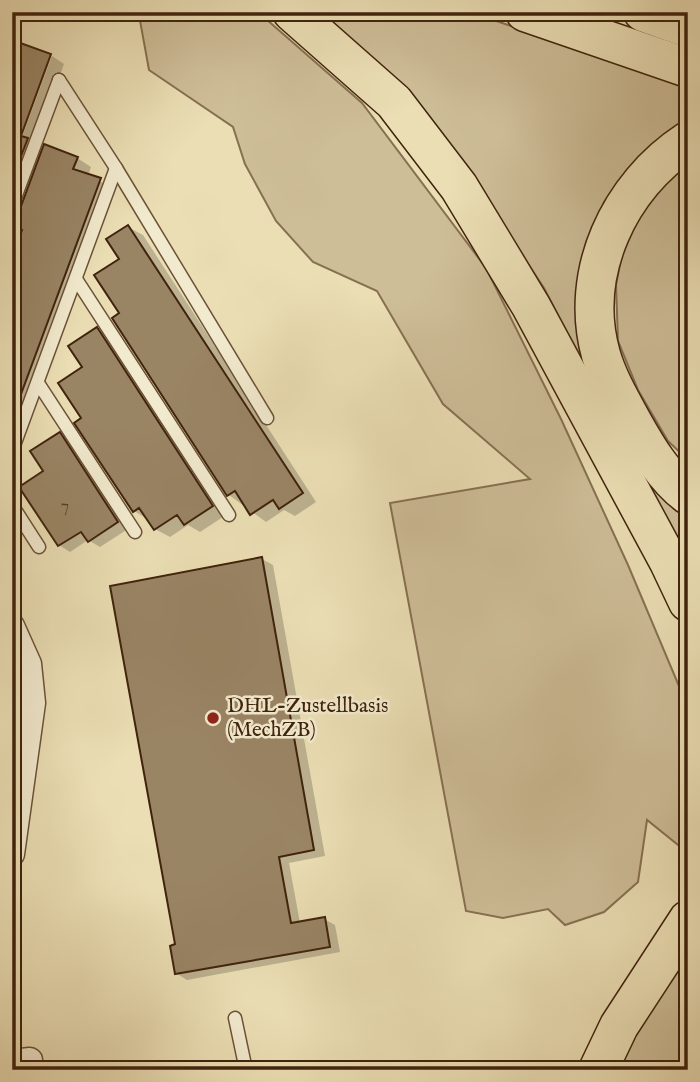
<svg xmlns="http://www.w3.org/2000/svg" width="700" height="1082" font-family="'IM FELL English',serif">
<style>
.green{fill:#cebe98;stroke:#877052;stroke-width:2}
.shadow{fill:#0003}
.building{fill:#998464;stroke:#40230d;stroke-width:2}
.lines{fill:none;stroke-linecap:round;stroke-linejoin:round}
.service-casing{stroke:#6b5237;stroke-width:15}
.minor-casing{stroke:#6b5237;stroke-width:27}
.motorway-casing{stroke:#40230d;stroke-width:41}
.service{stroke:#f2eace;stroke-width:12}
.minor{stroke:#f2eace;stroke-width:24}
.motorway{stroke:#ebdeb4;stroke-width:38}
.poi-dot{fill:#8f2418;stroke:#f2eace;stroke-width:2.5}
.labels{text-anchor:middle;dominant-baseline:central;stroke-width:5;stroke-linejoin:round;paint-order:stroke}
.number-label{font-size:18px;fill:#563b23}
.poi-label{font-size:21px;fill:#40230d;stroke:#f2eace;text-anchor:start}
</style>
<rect width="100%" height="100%" fill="#ebdeb4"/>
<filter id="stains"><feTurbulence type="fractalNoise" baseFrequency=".00286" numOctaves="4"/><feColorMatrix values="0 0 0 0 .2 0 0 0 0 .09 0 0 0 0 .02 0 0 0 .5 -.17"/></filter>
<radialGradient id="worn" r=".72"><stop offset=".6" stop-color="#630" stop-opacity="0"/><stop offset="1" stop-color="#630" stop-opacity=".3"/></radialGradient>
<g class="green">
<polygon points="134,12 258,12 362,103 486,268 561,419 628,565 679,686 688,718 688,853 647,820 638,882 604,912 565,925 548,909 503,918 466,911 390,503 530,479 443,404 377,291 313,262 276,221 245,164 233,127 149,70 139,15"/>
<polygon points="316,12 470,12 688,86 688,124 671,130 631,167 604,202 586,245 579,294 676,508 688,515 688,567 544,288 480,192"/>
<polygon points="688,164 688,460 668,441 638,390 618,341 616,285 627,229 673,171"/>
<polygon points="688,944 688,1070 612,1070"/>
</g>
<g class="shadow">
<polygon points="12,41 16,143 19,145 52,56 64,64 35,144 44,150 77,158 91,167 88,176 114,188 12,466"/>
<polygon points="128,227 143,235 316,502 295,516 284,510 266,522 229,495 114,318 121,314 121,259"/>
<polygon points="97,329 111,338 226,515 200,532 188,525 170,537 155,529 149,520 134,511 83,419 84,368"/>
<polygon points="60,434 71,441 128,529 100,547 88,540 70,552 59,545 46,471"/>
<polygon points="262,559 273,565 325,856 289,863 300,923 324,919 335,925 340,952 187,980 176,973 177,946"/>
</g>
<g class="building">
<polygon points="12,40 51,54 21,136 28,138 12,180"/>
<polygon points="44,144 78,157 73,169 101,178 14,413 12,413 12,258 22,230 12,229 12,215 20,209"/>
<polygon points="128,225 303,493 279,509 273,500 250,515 235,491 227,496 112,318 119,313 94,275 119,259 106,239"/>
<polygon points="97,327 213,506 184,525 177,515 154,530 139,508 133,512 74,423 81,418 58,383 82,367 68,346"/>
<polygon points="60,432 118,522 88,542 81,532 58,546 19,487 43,471 30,451"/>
<polygon points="262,557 314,850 279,857 291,923 325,917 330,947 175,974 170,946 175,944 110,586"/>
</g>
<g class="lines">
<g class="service-casing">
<g id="service">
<polyline points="59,80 116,168 267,418"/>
<polyline points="12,206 59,80"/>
<polyline points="76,279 229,515"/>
<polyline points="38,383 135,532"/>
<polyline points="12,451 116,168"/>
<polyline points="12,505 39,547"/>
<polyline points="235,1018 246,1070"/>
</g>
</g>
<g class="minor-casing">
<g id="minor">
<polyline points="12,626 29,664 33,703 12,854"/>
<polyline points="12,1062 30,1060"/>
</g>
</g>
<g class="motorway-casing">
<g id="motorway">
<polyline points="292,12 394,102 459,187 531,306 669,562 688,602"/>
<polyline points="525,12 688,68"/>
<polyline points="643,12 688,28"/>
<path d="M688,141C619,186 578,273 601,355C608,379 621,401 633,423C647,448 664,477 688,495"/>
<polyline points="598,1070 619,1026 688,920"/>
</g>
</g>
<use href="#service" class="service"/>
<use href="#minor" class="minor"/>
<use href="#motorway" class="motorway"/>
</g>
<circle class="poi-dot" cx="213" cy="718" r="7"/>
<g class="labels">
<g class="number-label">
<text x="65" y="506">7</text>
</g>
<g class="poi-label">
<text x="227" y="706">DHL-Zustellbasis<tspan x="227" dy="24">(MechZB)</tspan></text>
</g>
</g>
<rect width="700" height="1082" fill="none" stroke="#ebdeb4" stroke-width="42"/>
<rect x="14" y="14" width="672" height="1054" fill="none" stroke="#40230d" stroke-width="3.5"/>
<rect x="21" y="21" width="658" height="1040" fill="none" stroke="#40230d" stroke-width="2"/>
<rect width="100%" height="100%" filter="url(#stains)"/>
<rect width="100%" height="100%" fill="url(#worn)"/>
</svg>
